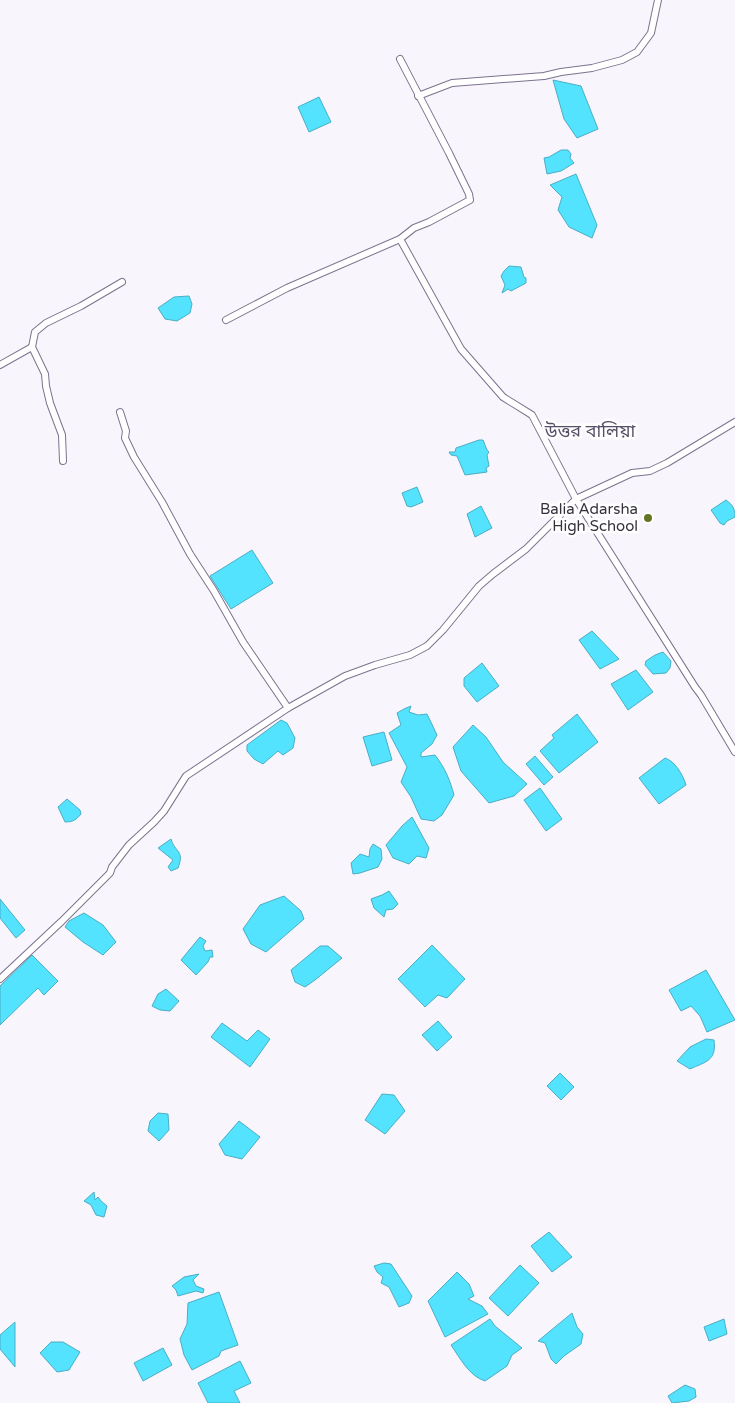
<svg xmlns="http://www.w3.org/2000/svg" width="735" height="1403" font-family="'Varela Round','Noto Sans Bengali',sans-serif">
<style>
.water{fill:#53e3fe;stroke:#4aaec4}
.lines{fill:none;stroke-linecap:round;stroke-linejoin:round}
.minor-casing{stroke:#7c728e;stroke-width:8}
.minor{stroke:#fff;stroke-width:6}
.poi-dot{fill:#647422;stroke:#fff;stroke-width:2}
.labels{text-anchor:middle;dominant-baseline:central;stroke-width:5;stroke-linejoin:round;paint-order:stroke}
.poi-label{font-size:15px;fill:#36313d;stroke:#fff;text-anchor:end}
.quarter-label{font-size:18px;fill:#584e68;stroke:#fff}
</style>
<rect width="100%" height="100%" fill="#f8f6fc"/>
<g class="water">
<polygon points="553,80 581,86 598,129 577,138 564,119"/>
<polygon points="319,97 331,122 309,132 298,107"/>
<polygon points="561,150 568,150 571,154 570,158 574,163 561,171 547,174 544,158 549,157"/>
<polygon points="576,174 597,225 592,238 569,227 558,210 562,197 550,185"/>
<polygon points="509,266 521,267 524,277 526,278 526,283 511,291 508,289 502,293 505,285 501,276 504,271"/>
<polygon points="189,296 192,304 190,313 177,321 165,319 158,308 174,297"/>
<polygon points="479,440 483,440 487,450 489,452 487,455 489,466 486,468 487,472 465,475 457,456 451,455 449,452 455,452 456,448"/>
<polygon points="417,487 423,502 411,507 407,506 402,493"/>
<path d="M726,500C733,505 735,509 735,517L727,521L724,525L720,523L711,510Z"/>
<polygon points="481,506 492,528 475,537 467,514"/>
<polygon points="252,550 273,583 231,609 210,576"/>
<polygon points="592,631 619,659 600,669 579,640"/>
<polygon points="663,652 671,661 670,668 666,673 653,674 645,665 646,661 655,655"/>
<polygon points="482,663 499,686 477,702 464,686 464,678"/>
<polygon points="636,670 653,692 628,710 611,684"/>
<path d="M411,706L409,712L418,715L427,714L437,735L432,744L421,753V757L435,755C445,768 450,780 454,795L442,815L434,821L421,819L411,797L401,782L407,767L389,733L401,725L397,713L404,709Z"/>
<polygon points="577,714 598,742 559,773 540,751 554,738 552,735"/>
<polygon points="281,720 287,723 295,738 293,748 283,755 278,751 263,764 254,759 247,751 247,745"/>
<polygon points="473,725 486,737 503,762 527,784 514,796 489,803 461,771 453,747"/>
<polygon points="384,732 392,760 372,766 363,737"/>
<polygon points="535,756 553,777 544,785 526,764"/>
<path d="M665,758C675,761 683,775 686,785L659,804L639,778Z"/>
<polygon points="540,788 562,819 546,831 524,800"/>
<path d="M67,799L80,810L81,814C76,820 73,822 65,822L58,807Z"/>
<polygon points="412,817 429,848 426,858 417,856 409,864 393,858 386,845 402,826"/>
<path d="M171,839C175,853 185,850 178,868L171,871L168,867L173,860L158,848Z"/>
<polygon points="373,844 381,849 382,859 378,867 360,873 353,874 351,863 360,854 369,857 370,849"/>
<polygon points="389,891 398,904 393,909 386,910 384,917 374,908 371,899 382,895"/>
<polygon points="284,896 301,911 304,919 266,952 251,944 243,929 260,905"/>
<polygon points="0,899 25,930 16,938 0,918"/>
<polygon points="84,913 103,925 116,942 103,955 83,942 65,927 69,921"/>
<polygon points="200,937 206,941 203,946 205,951 212,950 213,957 210,957 208,962 196,975 181,960"/>
<polygon points="432,945 465,979 447,998 438,995 425,1007 398,979"/>
<polygon points="320,946 328,946 342,958 315,980 305,987 295,982 291,970"/>
<polygon points="32,955 58,981 44,995 38,988 0,1025 0,986"/>
<polygon points="706,970 735,1020 707,1032 700,1016 691,1006 681,1011 669,990"/>
<polygon points="166,989 179,1001 170,1011 160,1010 152,1006 158,994"/>
<polygon points="438,1021 452,1037 437,1051 422,1035"/>
<polygon points="222,1023 247,1041 258,1030 270,1039 250,1067 211,1037"/>
<path d="M706,1039L714,1040C717,1061 705,1062 690,1069L677,1061L690,1047Z"/>
<polygon points="560,1073 574,1087 561,1100 547,1086"/>
<polygon points="382,1094 394,1095 405,1111 385,1134 365,1120"/>
<polygon points="158,1113 168,1114 169,1130 159,1141 148,1131 150,1121"/>
<polygon points="239,1121 260,1137 242,1159 225,1155 219,1144"/>
<polygon points="94,1192 95,1200 98,1197 101,1201 107,1206 104,1217 96,1215 91,1205 84,1201"/>
<polygon points="549,1232 572,1257 552,1272 531,1246"/>
<polygon points="384,1263 391,1264 412,1296 409,1303 399,1307 389,1287 381,1283 383,1277 377,1272 374,1266"/>
<polygon points="520,1265 539,1283 508,1316 489,1298"/>
<polygon points="457,1272 469,1284 474,1296 468,1299 482,1306 488,1314 445,1337 428,1301"/>
<polygon points="199,1274 193,1280 196,1286 204,1289 203,1293 196,1291 178,1296 176,1290 172,1286 184,1277"/>
<polygon points="219,1292 238,1345 221,1351 219,1356 192,1370 184,1355 180,1339 187,1324 188,1303"/>
<polygon points="572,1313 577,1327 583,1334 581,1344 564,1356 556,1364 551,1359 545,1343 538,1341"/>
<path d="M490,1319L495,1326L522,1348L512,1355L507,1366L485,1381C469,1376 460,1358 451,1345Z"/>
<polygon points="724,1319 727,1334 709,1341 704,1327"/>
<polygon points="15,1322 15,1367 0,1349 0,1335"/>
<polygon points="51,1342 63,1342 80,1352 69,1370 57,1372 40,1353"/>
<polygon points="163,1348 172,1365 143,1381 134,1363"/>
<polygon points="240,1361 251,1383 234,1391 240,1403 208,1403 198,1383"/>
<polygon points="685,1385 695,1389 696,1397 689,1401 672,1403 668,1396"/>
</g>
<g class="lines">
<g class="minor-casing">
<g id="minor">
<polyline points="418,96 452,83 544,76 561,72 592,68 622,60 637,52 651,33 658,0"/>
<polyline points="400,239 461,349 503,397 532,415 576,499 695,687 701,695 735,752"/>
<polyline points="226,320 287,288 400,239 414,228 429,222 470,200 469,194 449,153 400,59"/>
<polyline points="0,365 32,347"/>
<polyline points="120,412 126,431 125,438 134,457 162,502 190,554 214,591 243,642 288,708"/>
<polyline points="63,461 62,435 50,403 46,386 45,374 32,347 35,332 46,323 81,306 122,282"/>
<polyline points="0,979 62,921 110,873 112,867 129,845 154,822 164,811 186,776 288,708 345,676 375,665 410,655 427,646 443,630 479,586 493,574 526,549 576,499 632,473 650,471 667,463 735,422"/>
</g>
</g>
<use href="#minor" class="minor"/>
</g>
<circle class="poi-dot" cx="648" cy="518" r="5"/>
<g class="labels">
<g class="poi-label">
<text x="638" y="509">Balia Adarsha<tspan x="638" dy="17">High School</tspan></text>
</g>
<g class="quarter-label">
<text x="590" y="431">উত্তর বালিয়া</text>
</g>
</g>
</svg>
